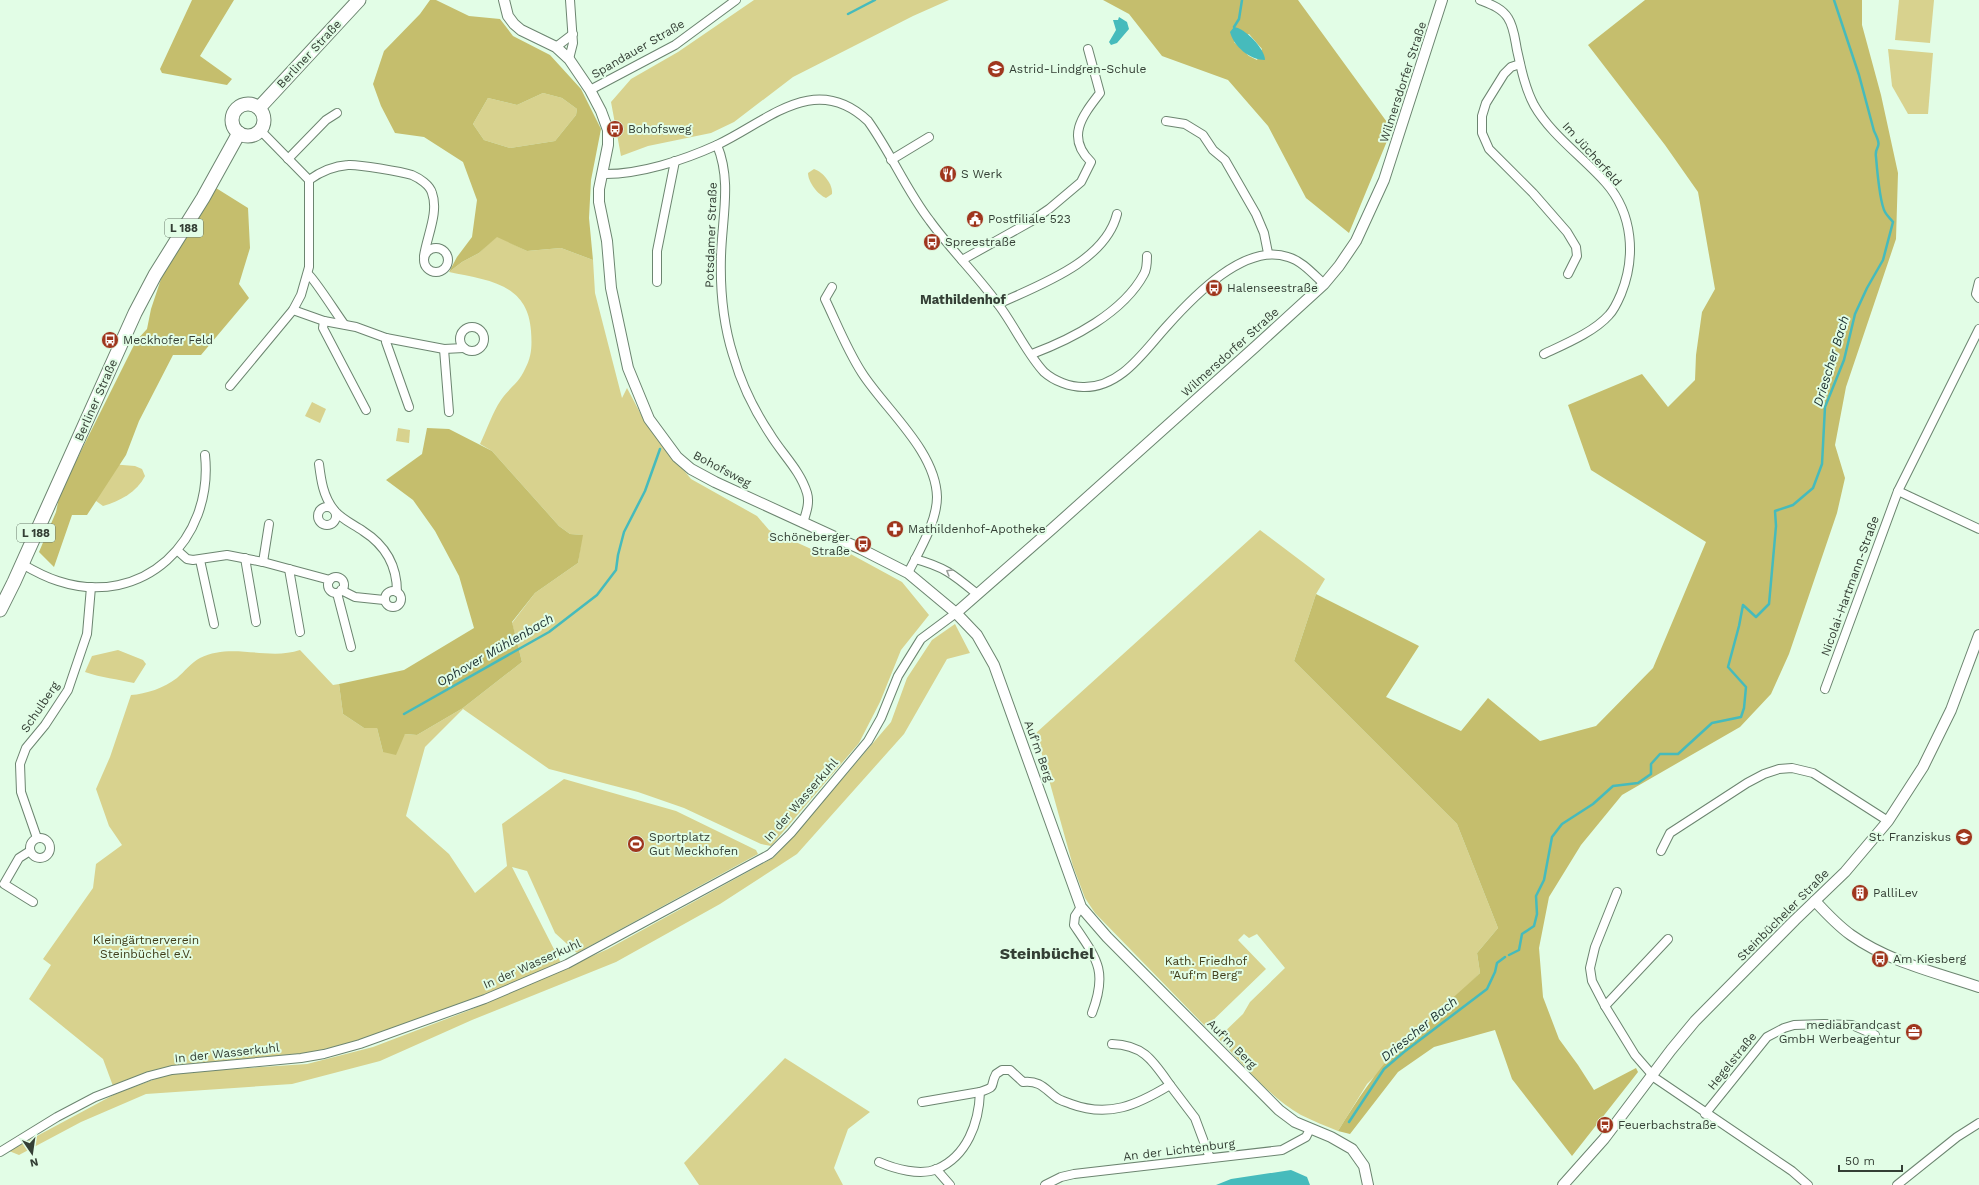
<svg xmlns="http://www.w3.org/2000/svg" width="1979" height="1185" font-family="'Work Sans',sans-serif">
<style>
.green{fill:#d8d28e}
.forest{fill:#c5be6d;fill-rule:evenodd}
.water{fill:#46bbbc}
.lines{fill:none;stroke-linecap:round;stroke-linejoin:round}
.stream{stroke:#46bbbc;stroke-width:2.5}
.minor-casing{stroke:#6c8570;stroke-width:10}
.tertiary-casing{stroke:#6c8570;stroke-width:12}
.primary-casing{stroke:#6c8570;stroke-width:15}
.minor{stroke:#fff;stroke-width:8}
.tertiary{stroke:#fff;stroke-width:10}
.primary{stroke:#fff;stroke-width:13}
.oneway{stroke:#9a9f9a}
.labels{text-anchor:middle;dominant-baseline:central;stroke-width:4;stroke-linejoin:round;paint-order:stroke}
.shield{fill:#e2fde6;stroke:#68786a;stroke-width:1}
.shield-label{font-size:11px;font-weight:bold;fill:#343f35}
.street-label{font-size:12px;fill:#343f35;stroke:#e2fde6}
.poi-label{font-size:12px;fill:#343f35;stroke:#e2fde6;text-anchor:start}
.park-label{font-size:12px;fill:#403d19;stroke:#e2fde6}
.neighbourhood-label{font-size:13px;font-weight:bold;fill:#343f35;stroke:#e2fde6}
.water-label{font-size:13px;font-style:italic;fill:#1d3132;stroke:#e2fde6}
.district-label{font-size:16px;font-weight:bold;fill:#343f35;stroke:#e2fde6}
</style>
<rect width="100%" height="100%" fill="#e2fde6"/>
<g class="green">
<polygon points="754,0 949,0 913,16 793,77 734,122 711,133 648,146 621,156 611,102 631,79 678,52"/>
<polygon points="1899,0 1934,0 1930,43 1895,40"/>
<polygon points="1888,49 1933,53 1928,114 1908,114 1892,86"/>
<polygon points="543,93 562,98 577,109 576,115 555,141 510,148 484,140 473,124 488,98 517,105"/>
<path d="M814,169C823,172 833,184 832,194L826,198C818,195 808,182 808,173Z"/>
<path d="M497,236L527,251L561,248L593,260L595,293L622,398L627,388L646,424L691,479L757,516L769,530L829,557L845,551L902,582L929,615L901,650L880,702L859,743L771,846L761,844L684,808L638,792L549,769L463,709L425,747L406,816L449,854L475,893L507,866L502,824L564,779L676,811L756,850L758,854L577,953L555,933L527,871L512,867L561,963L488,993L355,1042L294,1056L183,1064L158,1069L113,1086L103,1059L29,999L51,965L43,959L93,888L96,864L122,845L109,826L96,789L110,757L131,695C146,694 164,688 177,678C184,672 192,662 200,658C232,642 268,661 300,650L333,685L339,684L343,714L364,728H377L383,752L405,734L417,735L463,708L522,662L512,623L535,593L578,563L582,535L570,534L559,526L492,451L480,444C487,430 492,413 501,400C509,388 519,383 525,369C532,356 532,345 531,331C528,283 487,280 449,272L462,262L479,253Z"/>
<polygon points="312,402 326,409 320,423 305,416"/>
<polygon points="398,428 410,430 409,443 396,441"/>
<path d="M110,464L135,466L142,469L145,476C137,492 120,501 103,506L92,498Z"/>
<path d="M1260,530L1325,579L1316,594L1294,661L1457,824L1498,928L1477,953L1480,973L1367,1084L1338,1131C1326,1126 1313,1121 1301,1115C1269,1097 1243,1064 1218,1038L1243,1014L1250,1002L1285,968L1257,934L1249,938L1244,934L1238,940L1266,969L1206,1027L1095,913L1085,898L1073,866L1036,733Z"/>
<polygon points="955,624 970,653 947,659 904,734 797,854 720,904 616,962 472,1020 380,1061 292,1084 146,1094 81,1122 19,1155 9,1151 117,1093 172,1073 307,1064 373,1047 470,1010 608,949 773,858 790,840 891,722 907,678 932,640"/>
<path d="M118,650L143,660L146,664L134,683C117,679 102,678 85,672L92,656Z"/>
<polygon points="785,1058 870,1112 848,1129 834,1168 843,1185 699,1185 684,1163"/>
</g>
<g class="forest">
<polygon points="192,0 234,0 200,56 232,79 227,85 162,73 160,69"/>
<path d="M430,0H436L469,16L500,19L513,36L550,55L581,89L601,129L591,180L589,218L593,260L561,248L527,251L497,237L479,253L462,262L449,272L457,257L472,237L477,200L463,162L424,137L395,133L381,106L373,84L384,51L420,14ZM543,93L562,98L577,109L576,115L555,141L510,148L484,140L473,124L488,98L517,105Z"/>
<path d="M1103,0H1298L1392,129L1349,233L1306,198L1268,126L1228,80L1162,56L1129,14ZM1249,34L1262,49L1257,60L1249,56L1234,42Z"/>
<path d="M1645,0H1862V25L1881,95L1898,173L1896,239L1846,387L1835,445L1845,478L1837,513L1789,654L1771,694L1740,727L1622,795L1581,845L1549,897L1539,948L1543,997L1559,1039L1578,1065L1594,1090L1636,1068L1638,1072L1572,1156L1512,1079L1495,1030L1434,1047L1398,1072L1350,1134L1338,1131C1357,1100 1376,1071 1401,1045C1426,1020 1454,998 1480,973L1477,953L1498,928L1457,824L1294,661L1316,594L1419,646L1386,697L1461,731L1488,698L1540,741L1596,726L1653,668L1706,542L1591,470L1568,405L1642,374L1668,407L1695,380L1696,355L1702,312L1715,289L1698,192L1665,145L1588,45Z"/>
<polygon points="216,188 248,208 250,248 239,284 249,298 201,355 173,355 139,421 126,455 87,515 72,515 54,567 39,552 56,512 60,493 136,341 147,329 151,309 163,273"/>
<polygon points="427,428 449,429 492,451 559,526 570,534 583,535 578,563 535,593 512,622 522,662 463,708 417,735 405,734 396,755 383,752 377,728 364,728 343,714 339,684 404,670 474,628 459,576 435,531 413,500 386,480 422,454"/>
</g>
<g class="water">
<polygon points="1119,17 1127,22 1129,29 1117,43 1111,45 1109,42 1116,30 1113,20 1118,20"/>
<path d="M1234,27C1245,28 1265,49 1265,60C1250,60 1234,47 1230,32Z"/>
<polygon points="1291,1170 1307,1177 1310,1185 1216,1185 1231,1179"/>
</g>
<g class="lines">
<g class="stream">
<polyline points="848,14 875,0"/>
<polyline points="1234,27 1239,19 1242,0"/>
<polyline points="404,714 549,632 597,595 616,570 618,555 624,532 645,491 660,449"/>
<path d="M1509,955L1519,950L1522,934L1534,926L1537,914L1536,896L1544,880L1552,837L1562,824L1593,804L1613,786L1638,783L1651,774V764L1660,754H1678L1712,723L1741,717L1744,708L1746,687L1728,667L1739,626L1743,605L1756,617L1769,604L1776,526L1775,511L1793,505L1813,488L1822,464L1825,407L1844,360L1855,314L1867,288L1883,260L1893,222C1891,219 1887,216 1885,212C1880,203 1877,169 1876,157C1874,144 1884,151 1874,131L1859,75L1834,0"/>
<polyline points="1349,1122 1384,1069 1404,1052 1487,989 1495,972 1497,963 1505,957"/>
</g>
<g class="minor-casing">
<g id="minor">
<path d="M1480,0C1490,4 1502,8 1508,18C1514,27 1515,40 1517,50C1521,68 1525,88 1534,105C1551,135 1583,157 1606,183C1633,214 1636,257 1621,294C1618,301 1614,310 1609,315C1594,332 1565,344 1544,354"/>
<polyline points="556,47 573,34"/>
<polyline points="569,59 573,43 570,0"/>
<polyline points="1520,64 1511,67 1504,74 1486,103 1482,116 1482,133 1489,149 1533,193 1567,232 1576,247 1577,256 1568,274"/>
<polyline points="590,90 675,45 736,0"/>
<polyline points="1166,121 1185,124 1203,135 1213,150 1225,160 1256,214 1264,233 1268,253"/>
<path d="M717,145C732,181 722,218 721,256C720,289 723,323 733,355C741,383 754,410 770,434C782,454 800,470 807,493C810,503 806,513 803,523"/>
<polyline points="288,159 326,120 337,113"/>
<polyline points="891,160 929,137"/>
<path d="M602,174C639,175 684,160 717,145C768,121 815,71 868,121C891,153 906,190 930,221C951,250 977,275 998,304C1014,325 1027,354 1044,372C1054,381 1070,387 1083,387C1121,388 1144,351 1167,326C1193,297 1245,242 1288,257C1302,261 1313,274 1324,284"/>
<path d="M309,180C320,172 334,166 348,165C358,164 402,172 412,175C419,178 430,185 432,193C439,212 427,236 424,256"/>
<circle cx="436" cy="260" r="12"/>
<path d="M962,260L1030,222L1049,209L1081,182L1091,162C1065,137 1083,115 1100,93L1088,49"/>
<path d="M308,274C313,277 338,316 344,324"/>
<polyline points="657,282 657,251 675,161"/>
<polyline points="1979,282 1976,294 1979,298"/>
<path d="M832,287L825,299C837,324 847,350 862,373C885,409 936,451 937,497C937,522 919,551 908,573"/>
<path d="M998,304C1039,285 1105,262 1117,214"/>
<polyline points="293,310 324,321 356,327 386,338 444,349 464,348"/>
<polyline points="324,321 323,328 366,410"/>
<circle cx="472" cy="339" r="12"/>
<polyline points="1979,329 1898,491 1979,529"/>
<polyline points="386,338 386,342 409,407"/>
<polyline points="444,349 449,412"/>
<path d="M1032,354C1072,339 1123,313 1144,274C1147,269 1147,262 1147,256"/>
<polyline points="230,386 293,310 301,295 309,267 309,180 260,130"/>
<path d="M319,464C321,480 323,496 334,510C341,519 353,524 363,531C385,545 397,566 397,592"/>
<circle cx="327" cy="516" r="9"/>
<polyline points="178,551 187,559 193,560 227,555 263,562 330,580"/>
<polyline points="245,558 256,622"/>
<path d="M915,559C945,567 954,575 977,594"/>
<polyline points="200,560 214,624"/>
<polyline points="263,562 269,524"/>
<path d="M22,564C34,571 45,577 58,581C143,609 214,540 205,455"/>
<polyline points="289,569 300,632"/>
<circle cx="336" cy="585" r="8"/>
<polyline points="341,590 355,597 384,600"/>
<circle cx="393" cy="599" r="8"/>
<polyline points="337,593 351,647"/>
<polyline points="1825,689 1898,491"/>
<polyline points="37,838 21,792 20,764 26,748 45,725 68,690 87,634 91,587"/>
<circle cx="40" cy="848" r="10"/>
<polyline points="30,851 19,858 4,884 33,902"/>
<polyline points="1661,851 1670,833 1747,783 1764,774 1779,769 1792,768 1813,773 1888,821"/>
<polyline points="1617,892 1595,947 1590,968 1592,981 1605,1006 1635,1055 1655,1078 1792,1171 1808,1185"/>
<path d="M1081,907L1075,916L1074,925C1097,959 1108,971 1092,1013"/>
<polyline points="1605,1006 1668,939"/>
<path d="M1112,1044C1144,1045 1153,1061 1170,1085"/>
<polyline points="922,1102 980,1092"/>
<polyline points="1705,1114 1767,1037 1784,1028 1794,1025 1824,1024 1852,1025 1875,1035"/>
<polyline points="0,1152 57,1117 95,1097 149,1076 172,1070 301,1058 324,1054 360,1044 485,999 567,964 770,854 791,833 868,741 881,718 898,676 921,639 956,613"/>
<path d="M879,1162C895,1169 920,1176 937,1169C967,1156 979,1123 980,1092C998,1086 989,1087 996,1074L1002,1070H1010L1023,1082C1040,1080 1045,1089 1057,1098C1061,1101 1067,1102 1071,1104C1109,1118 1137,1105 1170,1085L1195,1118L1210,1158"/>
<polyline points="936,1169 950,1185"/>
<polyline points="1045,1185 1061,1177 1074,1174 1282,1150 1306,1137 1310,1129"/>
<polyline points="1897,1185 1957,1137 1979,1123"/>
</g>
</g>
<g class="tertiary-casing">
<g id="tertiary">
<polyline points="504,0 508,16 514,24 521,30 556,47 569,59 590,90 601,111 608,130 608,145 599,189 599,202 607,241 611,288 628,368 649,419 677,457 691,469 715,482 861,549 908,573 956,613 977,635 994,665 1081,907 1107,937 1279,1110 1295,1122 1331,1137 1352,1149 1364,1166 1368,1185"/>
<polyline points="956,613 1053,528 1255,347 1324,284 1339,266 1356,241 1384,180 1442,0"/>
<path d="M1815,901C1826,913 1837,925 1851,935C1889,962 1935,972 1979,987"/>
<polyline points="1563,1185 1604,1139 1671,1050 1695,1021 1795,920 1845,872 1888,821 1923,767 1951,710 1979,635"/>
</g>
</g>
<g class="primary-casing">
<g id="primary">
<circle cx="248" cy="120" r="16"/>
<polyline points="259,108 359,0"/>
<polyline points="0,610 14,582 135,313 155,275 203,198 239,133"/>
</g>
</g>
<use href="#minor" class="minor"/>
<use href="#tertiary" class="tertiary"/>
<use href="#primary" class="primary"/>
</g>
<defs><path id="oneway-chevron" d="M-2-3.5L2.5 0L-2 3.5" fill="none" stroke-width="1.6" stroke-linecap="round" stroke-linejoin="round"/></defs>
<use class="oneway" href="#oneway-chevron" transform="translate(949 572) rotate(-149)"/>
<defs>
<g id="school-disc" transform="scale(0.9)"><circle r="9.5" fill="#9f361d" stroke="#e2fde6"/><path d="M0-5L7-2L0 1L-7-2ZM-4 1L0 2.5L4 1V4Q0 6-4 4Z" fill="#fff"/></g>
<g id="bus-disc" transform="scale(0.9)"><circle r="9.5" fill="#9f361d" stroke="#e2fde6"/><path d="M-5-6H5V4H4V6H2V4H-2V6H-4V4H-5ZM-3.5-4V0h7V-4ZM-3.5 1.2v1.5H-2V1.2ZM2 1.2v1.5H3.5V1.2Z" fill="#fff"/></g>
<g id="restaurant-disc" transform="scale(0.9)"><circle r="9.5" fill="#9f361d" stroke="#e2fde6"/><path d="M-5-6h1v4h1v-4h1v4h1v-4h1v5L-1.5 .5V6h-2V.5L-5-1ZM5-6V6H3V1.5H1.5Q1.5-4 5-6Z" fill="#fff"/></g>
<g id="civic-disc" transform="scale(0.9)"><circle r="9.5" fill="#9f361d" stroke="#e2fde6"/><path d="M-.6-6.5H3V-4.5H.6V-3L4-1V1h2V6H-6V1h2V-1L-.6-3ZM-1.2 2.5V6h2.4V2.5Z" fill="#fff"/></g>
<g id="pharmacy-disc" transform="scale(0.9)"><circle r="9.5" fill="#9f361d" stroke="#e2fde6"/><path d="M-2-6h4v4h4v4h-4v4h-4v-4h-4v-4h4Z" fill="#fff"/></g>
<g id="stadium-disc" transform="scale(0.9)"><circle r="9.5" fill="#9f361d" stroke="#e2fde6"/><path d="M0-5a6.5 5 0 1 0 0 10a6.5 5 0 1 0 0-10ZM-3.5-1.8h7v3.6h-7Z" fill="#fff"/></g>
<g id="building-disc" transform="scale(0.9)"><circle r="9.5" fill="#9f361d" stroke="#e2fde6"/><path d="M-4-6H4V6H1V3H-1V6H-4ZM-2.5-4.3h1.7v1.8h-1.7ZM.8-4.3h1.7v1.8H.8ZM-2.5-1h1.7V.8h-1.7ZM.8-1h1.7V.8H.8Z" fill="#fff"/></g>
<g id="office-disc" transform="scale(0.9)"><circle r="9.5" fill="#9f361d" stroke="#e2fde6"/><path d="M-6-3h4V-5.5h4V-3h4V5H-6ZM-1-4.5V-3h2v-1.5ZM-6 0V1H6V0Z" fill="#fff"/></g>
</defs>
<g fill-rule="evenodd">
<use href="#school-disc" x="996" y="69"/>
<use href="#bus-disc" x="615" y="129"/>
<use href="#restaurant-disc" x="948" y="174"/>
<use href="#civic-disc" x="975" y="219"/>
<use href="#bus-disc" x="932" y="242"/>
<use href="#bus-disc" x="1214" y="288"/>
<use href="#bus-disc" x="110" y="340"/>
<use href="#pharmacy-disc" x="895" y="529"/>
<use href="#bus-disc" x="863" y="544"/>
<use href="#school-disc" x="1964" y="837"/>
<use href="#stadium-disc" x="636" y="844"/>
<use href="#building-disc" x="1860" y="893"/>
<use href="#bus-disc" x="1880" y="959"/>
<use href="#office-disc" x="1914" y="1032"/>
<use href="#bus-disc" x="1605" y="1125"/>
</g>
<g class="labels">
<g class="shield">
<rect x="165" y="219" width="38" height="18" rx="3"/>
<rect x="17" y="524" width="38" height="18" rx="3"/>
</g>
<g class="shield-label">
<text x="184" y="228">L 188</text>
<text x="36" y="533">L 188</text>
</g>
<g class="street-label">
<text transform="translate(638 49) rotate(-30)">Spandauer Straße</text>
<text transform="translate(309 54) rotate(-47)">Berliner Straße</text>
<text transform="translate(1403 82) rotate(-72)">Wilmersdorfer Straße</text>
<text transform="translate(1592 154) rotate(48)">Im Jücherfeld</text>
<text transform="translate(711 235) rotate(-88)">Potsdamer Straße</text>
<text transform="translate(1230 352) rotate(-42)">Wilmersdorfer Straße</text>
<text transform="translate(96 400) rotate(-66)">Berliner Straße</text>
<text transform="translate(722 469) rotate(28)">Bohofsweg</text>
<text transform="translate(1850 586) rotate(-70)">Nicolai-Hartmann-Straße</text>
<text transform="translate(40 707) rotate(-56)">Schulberg</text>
<text transform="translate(1039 751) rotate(70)">Auf'm Berg</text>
<text transform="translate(801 800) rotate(-49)">In der Wasserkuhl</text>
<text transform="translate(1783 915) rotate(-45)">Steinbücheler Straße</text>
<text transform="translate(532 964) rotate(-24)">In der Wasserkuhl</text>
<text transform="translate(1232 1044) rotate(45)">Auf'm Berg</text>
<text transform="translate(227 1053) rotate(-6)">In der Wasserkuhl</text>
<text transform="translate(1732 1061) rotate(-51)">Hegelstraße</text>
<text transform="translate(1179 1150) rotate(-7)">An der Lichtenburg</text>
</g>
<g class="poi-label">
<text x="1009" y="69">Astrid-Lindgren-Schule</text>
<text x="628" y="129">Bohofsweg</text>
<text x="961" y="174">S Werk</text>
<text x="988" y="219">Postfiliale 523</text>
<text x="945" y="242">Spreestraße</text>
<text x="1227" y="288">Halenseestraße</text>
<text x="123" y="340">Meckhofer Feld</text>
<text x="908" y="529">Mathildenhof-Apotheke</text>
<text x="850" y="537" text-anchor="end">Schöneberger<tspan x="850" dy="14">Straße</tspan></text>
<text x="649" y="837">Sportplatz<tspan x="649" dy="14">Gut Meckhofen</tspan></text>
<text x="1951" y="837" text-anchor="end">St. Franziskus</text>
<text x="1873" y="893">PalliLev</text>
<text x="1893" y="959">Am Kiesberg</text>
<text x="1901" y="1025" text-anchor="end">mediabrandcast<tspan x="1901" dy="14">GmbH Werbeagentur</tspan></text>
<text x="1618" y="1125">Feuerbachstraße</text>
</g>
<g class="park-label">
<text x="146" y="940">Kleingärtnerverein<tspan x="146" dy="14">Steinbüchel e.V.</tspan></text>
<text x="1206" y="961">Kath. Friedhof<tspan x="1206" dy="14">"Auf'm Berg"</tspan></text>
</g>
<g class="neighbourhood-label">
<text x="963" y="299">Mathildenhof</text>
</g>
<g class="water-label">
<text transform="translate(1831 361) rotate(-73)">Driescher Bach</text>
<text transform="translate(495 650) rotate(-30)">Ophover Mühlenbach</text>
<text transform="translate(1419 1029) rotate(-39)">Driescher Bach</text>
</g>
<g class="district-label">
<text x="1047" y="953">Steinbüchel</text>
</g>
</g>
<g transform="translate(32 1153) rotate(167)" stroke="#e2fde6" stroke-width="3" paint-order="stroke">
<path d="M0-3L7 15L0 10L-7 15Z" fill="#343f35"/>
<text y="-6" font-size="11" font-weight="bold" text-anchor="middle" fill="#343f35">N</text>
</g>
<path d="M1839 1165v6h63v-6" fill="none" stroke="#343f35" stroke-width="2"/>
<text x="1845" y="1165" font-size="12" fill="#343f35" stroke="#e2fde6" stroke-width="3" paint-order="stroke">50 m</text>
</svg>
